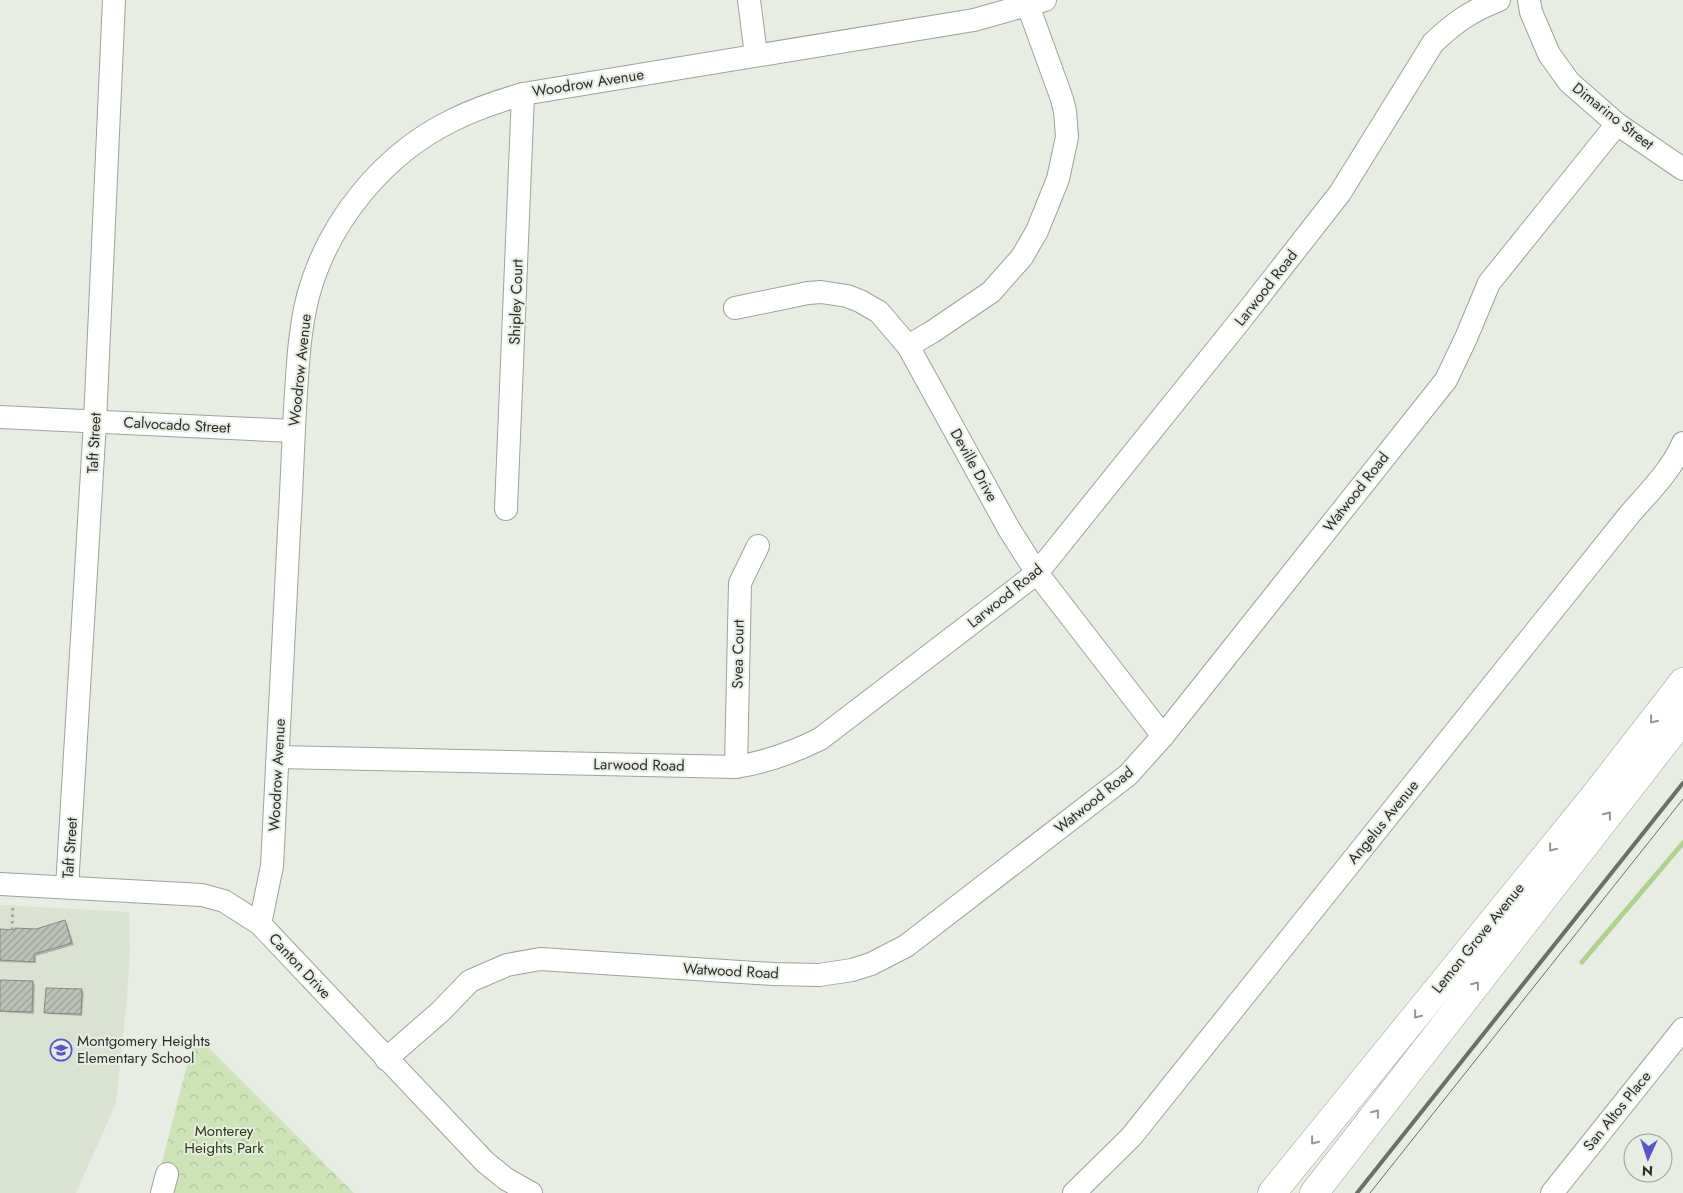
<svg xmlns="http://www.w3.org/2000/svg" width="1683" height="1193" font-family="Jost,sans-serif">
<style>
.built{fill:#dae3d2}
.park{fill:url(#park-crowns)}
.shadow{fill:#0003}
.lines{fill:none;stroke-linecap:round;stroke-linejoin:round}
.stream{stroke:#b1d28e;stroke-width:5}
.building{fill:url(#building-hatch);stroke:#868a81}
.minor-casing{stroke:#9ea399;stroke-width:24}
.major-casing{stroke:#9ea399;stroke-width:29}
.path{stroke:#9fa49c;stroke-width:3;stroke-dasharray:2.5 4;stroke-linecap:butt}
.minor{stroke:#fff;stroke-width:22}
.major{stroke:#fff;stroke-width:28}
.tram{stroke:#6b6f68;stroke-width:1}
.rail{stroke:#6b6f68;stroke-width:4}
.oneway{stroke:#969694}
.labels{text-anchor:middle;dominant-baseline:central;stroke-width:4;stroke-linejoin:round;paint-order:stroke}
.street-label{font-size:15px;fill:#2c2e2a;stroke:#e7ede2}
.poi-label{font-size:15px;fill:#2c2e2a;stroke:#e7ede2;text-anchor:start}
.park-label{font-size:15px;fill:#283c0b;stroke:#e7ede2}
</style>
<defs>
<pattern id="park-crowns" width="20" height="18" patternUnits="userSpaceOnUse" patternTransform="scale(1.25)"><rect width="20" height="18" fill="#cde4b7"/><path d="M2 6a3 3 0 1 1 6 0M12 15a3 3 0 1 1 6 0" fill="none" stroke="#b0c49e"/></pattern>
<pattern id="building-hatch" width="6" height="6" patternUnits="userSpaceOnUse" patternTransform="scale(1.25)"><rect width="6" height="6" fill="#bdc2b8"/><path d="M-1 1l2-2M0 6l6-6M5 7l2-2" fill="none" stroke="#9a9e96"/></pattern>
</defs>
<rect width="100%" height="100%" fill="#e7ede2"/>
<polygon class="built" points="0,905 129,912 130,950 127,998 116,1103 76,1193 0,1193"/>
<polygon class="park" points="195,1034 354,1193 154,1193"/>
<g class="shadow">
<polygon points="64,921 67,923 74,945 36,956 36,963 0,962 0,931 36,930"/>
<polygon points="0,981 33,982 35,985 34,1014 0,1012"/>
<polygon points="81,990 84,993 82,1016 48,1014 46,1012"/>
</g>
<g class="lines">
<polyline class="stream" points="1582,962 1683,843"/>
</g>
<g class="building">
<polygon points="65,920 72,943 34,954 34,962 0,960 0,929 15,930 15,928 36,929"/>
<polygon points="0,980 33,981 32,1012 0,1011"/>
<polygon points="46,988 82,989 81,1014 44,1013"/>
</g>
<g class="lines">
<g class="minor-casing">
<g id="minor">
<polyline points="749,0 756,55"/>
<polyline points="1529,0 1531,12 1549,54 1569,82 1617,124 1683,169"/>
<polyline points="735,308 808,293 821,292 847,296 860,301 879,312 908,346 1009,529 1037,573 1163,736"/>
<polyline points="908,346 932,332 991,292 1022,257 1037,231 1058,179 1067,137 1065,111 1062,99 1026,0"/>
<polyline points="0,417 293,431"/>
<polyline points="506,509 523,94"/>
<path d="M278,757L736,767C767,762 792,753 820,739L1037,573L1243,317L1340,193L1433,43C1455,22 1471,11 1499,0"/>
<polyline points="736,767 740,583 758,546"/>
<polyline points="0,884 202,895 224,901 260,924 485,1162 506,1179 531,1193"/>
<polyline points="67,887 95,422 114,0"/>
<path d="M260,924L272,866C278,754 283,642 289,530C292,484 293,439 296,393C298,360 300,328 308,296C328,222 383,154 453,120C475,109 499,101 523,94L974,20L1045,0"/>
<polyline points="386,1059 440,1012 470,981 507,965 540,959 773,974 819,975 852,970 871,964 906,946 1128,775 1163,736 1446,380 1466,338 1489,283 1617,124"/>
<polyline points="162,1193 167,1174"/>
<path d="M1074,1193L1131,1137L1629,515C1648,493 1671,471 1683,443"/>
<polyline points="1552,1193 1683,1029"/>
</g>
</g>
<g class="major-casing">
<g id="major">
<polyline points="1272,1193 1592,799 1683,682"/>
<polyline points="1314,1193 1683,719"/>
</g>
</g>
<polyline class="path" points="12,930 13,904"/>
<use href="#minor" class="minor"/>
<use href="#major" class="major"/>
<polyline class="tram" points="1370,1193 1683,799"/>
<polyline class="rail" points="1357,1193 1683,783"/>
</g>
<defs><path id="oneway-chevron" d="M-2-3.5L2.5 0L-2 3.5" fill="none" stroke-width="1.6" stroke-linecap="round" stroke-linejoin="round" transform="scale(1.25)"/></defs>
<g class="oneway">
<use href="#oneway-chevron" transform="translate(1653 720) rotate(128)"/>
<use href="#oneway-chevron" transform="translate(1608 815) rotate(-52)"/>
<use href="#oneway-chevron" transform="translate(1552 848) rotate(129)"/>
<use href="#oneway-chevron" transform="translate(1476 985) rotate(-52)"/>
<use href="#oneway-chevron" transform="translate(1417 1015) rotate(129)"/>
<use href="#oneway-chevron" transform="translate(1376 1113) rotate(-52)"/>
<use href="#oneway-chevron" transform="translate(1314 1141) rotate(129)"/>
</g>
<defs>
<g id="school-ring" transform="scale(1.125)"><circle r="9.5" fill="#e7ede2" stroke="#5955cd" stroke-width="1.5"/><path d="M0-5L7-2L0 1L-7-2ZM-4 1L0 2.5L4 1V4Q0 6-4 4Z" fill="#5955cd"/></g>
</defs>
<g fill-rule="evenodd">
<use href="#school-ring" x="61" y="1050"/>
</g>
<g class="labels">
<g class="street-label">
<text transform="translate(588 83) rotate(-9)">Woodrow Avenue</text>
<text transform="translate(1613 116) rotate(38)">Dimarino Street</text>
<text transform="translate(1266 288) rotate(-52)">Larwood Road</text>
<text transform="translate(516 302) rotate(-88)">Shipley Court</text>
<text transform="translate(300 370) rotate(-84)">Woodrow Avenue</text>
<text transform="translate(177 425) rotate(3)">Calvocado Street</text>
<text transform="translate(94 443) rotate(-87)">Taft Street</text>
<text transform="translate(974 465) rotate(61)">Deville Drive</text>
<text transform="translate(1356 492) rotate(-52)">Watwood Road</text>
<text transform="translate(1005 596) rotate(-39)">Larwood Road</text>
<text transform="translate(738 654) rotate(-89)">Svea Court</text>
<text transform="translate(639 765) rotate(1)">Larwood Road</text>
<text transform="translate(277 775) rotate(-87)">Woodrow Avenue</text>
<text transform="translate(1094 800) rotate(-39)">Watwood Road</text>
<text transform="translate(1383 822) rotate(-51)">Angelus Avenue</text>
<text transform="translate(70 848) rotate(-86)">Taft Street</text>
<text transform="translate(1478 938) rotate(-51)">Lemon Grove Avenue</text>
<text transform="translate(300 966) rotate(47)">Canton Drive</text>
<text transform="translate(731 971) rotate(3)">Watwood Road</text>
<text transform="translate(1617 1111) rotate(-51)">San Altos Place</text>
</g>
<g class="poi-label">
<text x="77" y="1041">Montgomery Heights<tspan x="77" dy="17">Elementary School</tspan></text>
</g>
<g class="park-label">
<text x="224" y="1131">Monterey<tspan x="224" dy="17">Heights Park</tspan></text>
</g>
</g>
<g transform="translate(1648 1158) rotate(183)"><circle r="24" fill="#e7ede2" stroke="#9ca198"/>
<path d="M0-4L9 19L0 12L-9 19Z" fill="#5955cd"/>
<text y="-8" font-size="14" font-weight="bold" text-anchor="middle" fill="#2c2e2a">N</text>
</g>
</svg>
